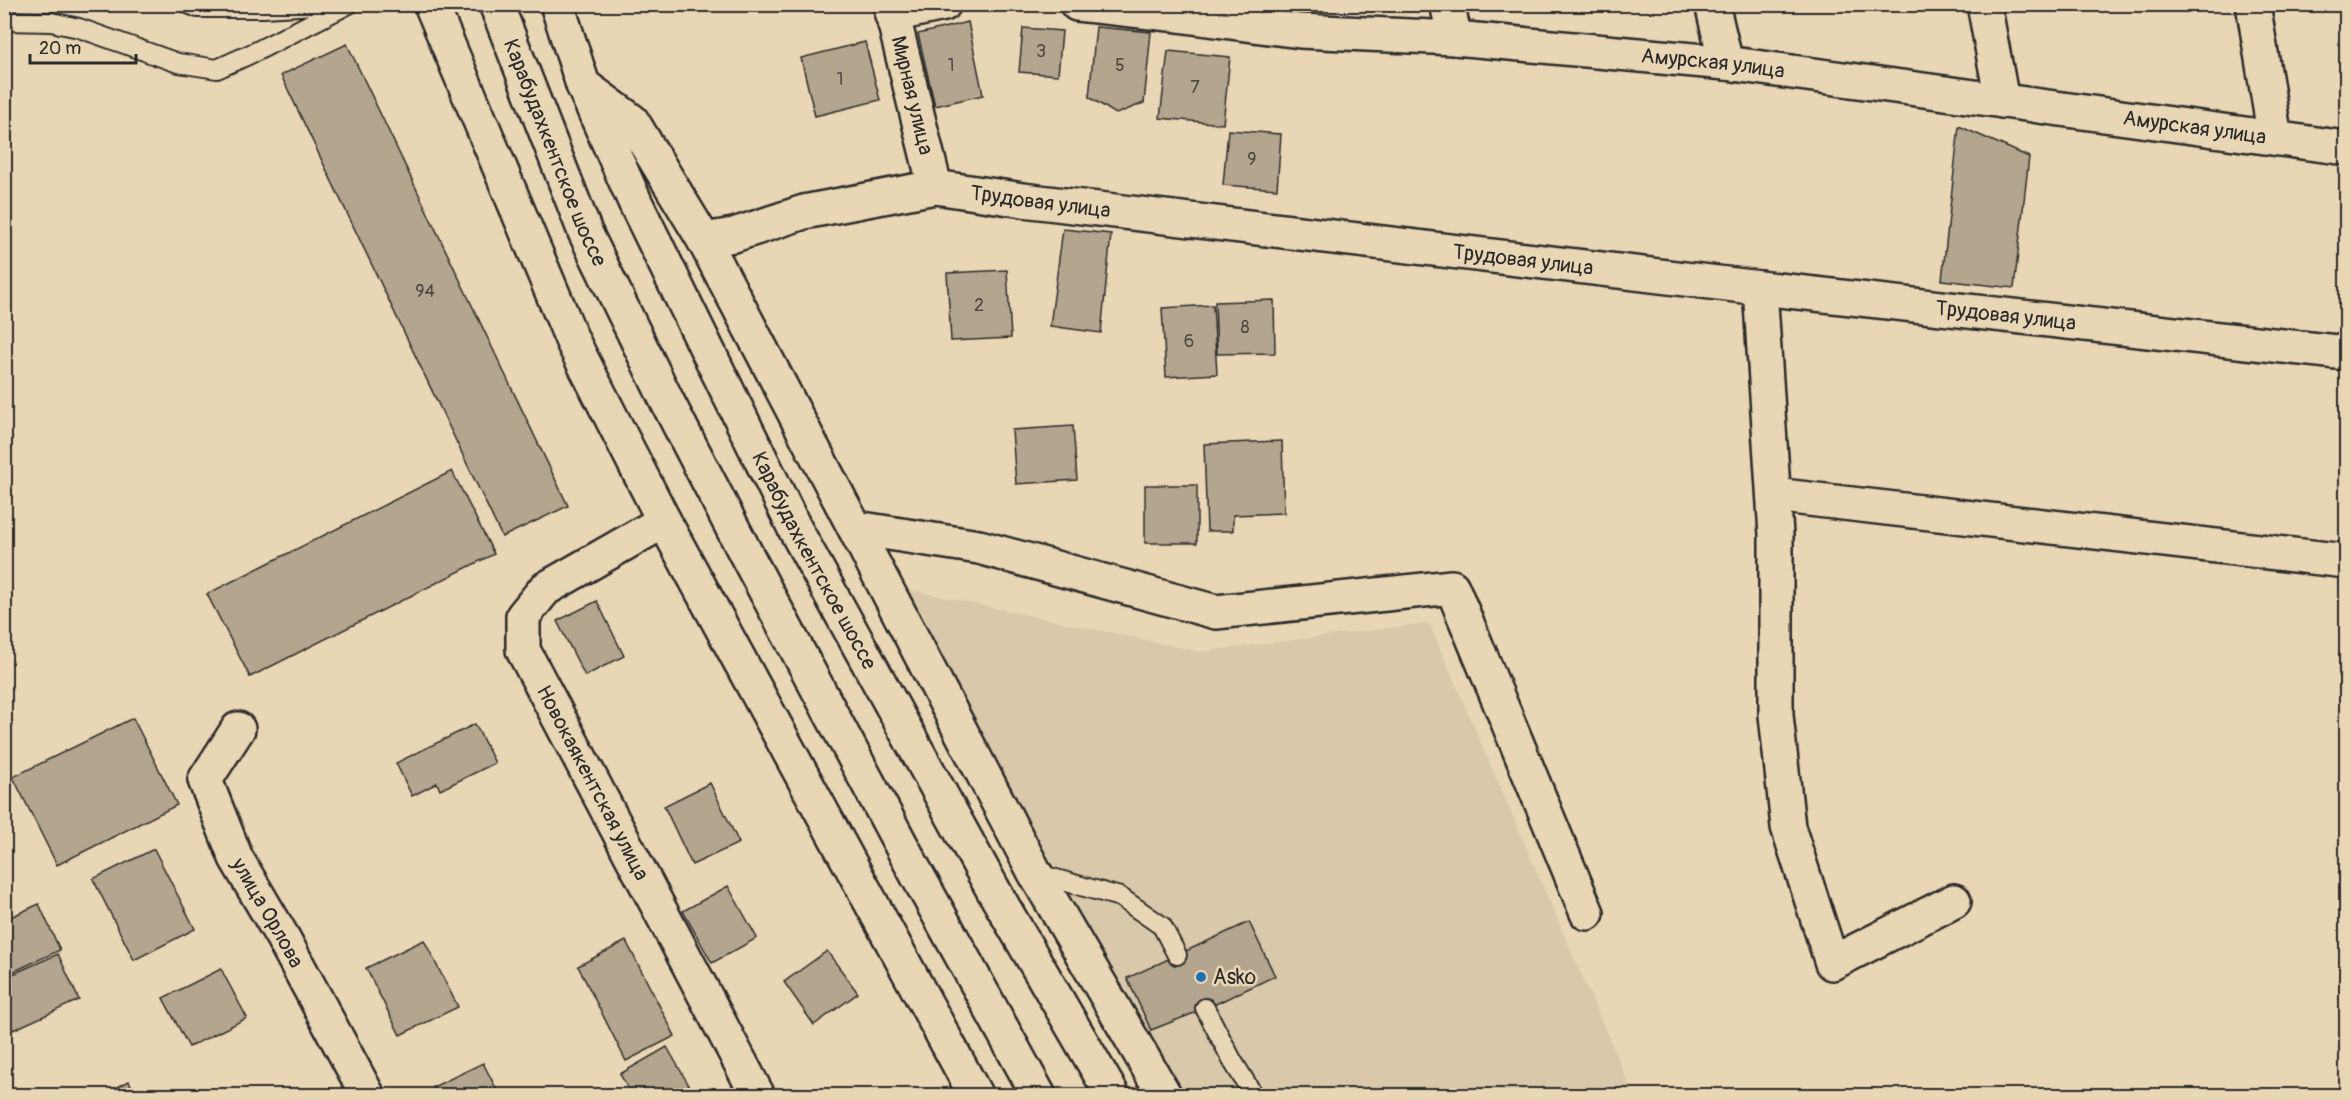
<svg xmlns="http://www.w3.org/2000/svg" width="2351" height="1100" font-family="Pangolin,sans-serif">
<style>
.built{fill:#d9c8a9}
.building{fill:#b4a68e;stroke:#2b2b2b;stroke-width:1.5}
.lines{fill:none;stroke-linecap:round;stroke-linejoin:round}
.lane-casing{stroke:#2b2b2b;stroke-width:22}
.street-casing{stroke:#2b2b2b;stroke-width:38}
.highway-casing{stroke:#2b2b2b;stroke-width:38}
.lane{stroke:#e9d6b4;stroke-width:18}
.street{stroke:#e9d6b4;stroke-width:33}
.highway{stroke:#e9d6b4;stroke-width:33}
.poi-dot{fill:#1f6fb2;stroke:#e9d6b4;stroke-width:2}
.labels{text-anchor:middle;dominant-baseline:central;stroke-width:5;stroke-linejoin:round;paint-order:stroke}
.number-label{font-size:18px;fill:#4d4a44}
.street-label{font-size:21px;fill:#2b2b2b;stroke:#e9d6b4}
.poi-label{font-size:21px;fill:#2b2b2b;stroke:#e9d6b4;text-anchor:start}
</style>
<rect width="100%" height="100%" fill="#e9d6b4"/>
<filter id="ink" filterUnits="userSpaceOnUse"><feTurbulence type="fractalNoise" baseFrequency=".0167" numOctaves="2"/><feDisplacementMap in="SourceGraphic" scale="12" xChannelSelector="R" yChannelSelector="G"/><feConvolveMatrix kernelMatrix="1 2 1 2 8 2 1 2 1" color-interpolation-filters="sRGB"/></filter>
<g filter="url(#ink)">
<polygon class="built" points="873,582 1201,652 1429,623 1633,1094 1631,1096 1150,1095"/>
<g class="building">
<polygon points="968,22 983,95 935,106 918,34"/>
<polygon points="1096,27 1151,32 1144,103 1116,114 1089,97"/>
<polygon points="1023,28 1062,31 1058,75 1019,72"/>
<polygon points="865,42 880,100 815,116 801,58"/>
<polygon points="347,44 568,506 502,537 281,75"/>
<polygon points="1168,51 1230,57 1223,124 1160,118"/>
<polygon points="1959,126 2029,157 2014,288 1942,280"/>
<polygon points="1228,130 1281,134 1277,189 1223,185"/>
<polygon points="1063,229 1111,234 1101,333 1050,326"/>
<polygon points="1007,270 1011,338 951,341 947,273"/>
<polygon points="1274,300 1275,353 1217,354 1215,302"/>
<polygon points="1213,305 1217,374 1166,377 1162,308"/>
<polygon points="1073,426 1077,480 1016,484 1012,430"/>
<polygon points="1282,441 1284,513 1233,515 1233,531 1207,531 1204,444"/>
<polygon points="452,471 494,554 250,677 207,594"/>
<rect x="1145" y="485" width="52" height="58"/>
<polygon points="597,601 624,656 585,676 557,621"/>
<polygon points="133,718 177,805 57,865 13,777"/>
<polygon points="475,724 495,763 440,790 437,783 412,796 396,763"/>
<polygon points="710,783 739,843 692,865 664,806"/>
<polygon points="154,849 195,929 134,960 93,879"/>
<polygon points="728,886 757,938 712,963 683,911"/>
<polygon points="39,904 60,950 4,976 4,920"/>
<polygon points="1249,922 1275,976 1207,1008 1151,1030 1127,978"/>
<polygon points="424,940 458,1007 400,1035 366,968"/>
<polygon points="626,941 675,1036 626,1061 578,966"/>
<polygon points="827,951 858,993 814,1025 784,982"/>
<polygon points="58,954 79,1000 13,1030 4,1012 4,978"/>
<polygon points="221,969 247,1018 189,1047 163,998"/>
<polygon points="667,1047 695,1096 632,1096 620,1074"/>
<polygon points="483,1063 500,1096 438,1096 433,1087"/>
<polygon points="129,1081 136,1096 101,1096"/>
</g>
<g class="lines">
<g class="lane-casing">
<g id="lane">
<polyline points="188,4 198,8 263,8 335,4"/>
<polyline points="4,21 51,22 79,28 178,63 217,69 257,51 349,4"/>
<polyline points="1035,873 1120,897 1162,926 1177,955"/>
<polyline points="1205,1008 1232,1060 1254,1096"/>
</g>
</g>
<g class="street-casing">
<g id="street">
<polyline points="431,4 573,342 664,521 976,1096"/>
<path id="s1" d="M890,4L935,187"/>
<path id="s2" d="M1077,4L1170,14L1300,31L1455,38L1726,63L2346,148"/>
<polyline points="1447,4 1455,38"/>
<polyline points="1712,4 1726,63"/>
<polyline points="1984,4 2002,101"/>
<polyline points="2253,4 2275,138"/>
<polyline points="892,15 944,4"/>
<polyline points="583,85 632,121 704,240 1035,873 1165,1096"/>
<path id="s3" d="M704,240L734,235L804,212L935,187L1023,200L1760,288L2346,353"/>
<polyline points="1760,288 1776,535 1776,715 1788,827 1832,963 1954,901"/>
<polyline points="1774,495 2346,561"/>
<path id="s4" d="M664,521L545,589L523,616V650L758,1096"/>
<polyline points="856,528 979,547 1216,612 1452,587 1587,913"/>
<path id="s5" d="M238,729L205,780L236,858L283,938L368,1096"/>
</g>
</g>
<g class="highway-casing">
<g id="highway">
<path id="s6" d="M496,4L585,232L667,401L746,554L915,871L1039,1096"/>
<path id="s7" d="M557,4L583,85L636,204L795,529L995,893L1113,1096"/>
</g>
</g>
<use href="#lane" class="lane"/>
<use href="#street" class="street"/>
<use href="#highway" class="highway"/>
</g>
</g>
<circle class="poi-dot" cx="1201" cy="977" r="6"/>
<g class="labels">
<g class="number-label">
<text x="1041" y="51">3</text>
<text x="951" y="65">1</text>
<text x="1120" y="65">5</text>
<text x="840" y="79">1</text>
<text x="1195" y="87">7</text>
<text x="1252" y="159">9</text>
<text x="425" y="291">94</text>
<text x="979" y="305">2</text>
<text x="1245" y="327">8</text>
<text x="1189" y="341">6</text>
</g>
<g class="street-label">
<text stroke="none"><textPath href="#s2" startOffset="639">Амурская улица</textPath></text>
<text stroke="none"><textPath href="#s1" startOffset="94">Мирная улица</textPath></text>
<text stroke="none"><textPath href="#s2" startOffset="1125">Амурская улица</textPath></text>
<text stroke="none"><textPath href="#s6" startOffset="160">Карабудахкентское шоссе</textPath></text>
<text stroke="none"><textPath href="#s3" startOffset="344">Трудовая улица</textPath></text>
<text stroke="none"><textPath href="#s3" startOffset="830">Трудовая улица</textPath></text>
<text stroke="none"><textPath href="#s3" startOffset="1316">Трудовая улица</textPath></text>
<text stroke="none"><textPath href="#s7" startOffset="614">Карабудахкентское шоссе</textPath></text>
<text stroke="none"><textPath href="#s4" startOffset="356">Новокаякентская улица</textPath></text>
<text stroke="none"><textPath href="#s5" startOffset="208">улица Орлова</textPath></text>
</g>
<g class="poi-label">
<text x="1213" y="977">Asko</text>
</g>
</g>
<rect width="2351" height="1100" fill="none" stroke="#e9d6b4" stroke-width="24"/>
<rect x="12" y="12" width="2327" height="1076" fill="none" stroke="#2b2b2b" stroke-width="2" filter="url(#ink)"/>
<path d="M30 54v9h106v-9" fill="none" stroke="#2b2b2b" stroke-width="3"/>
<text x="39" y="54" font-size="18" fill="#2b2b2b" stroke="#e9d6b4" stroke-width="4.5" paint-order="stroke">20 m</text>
</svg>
